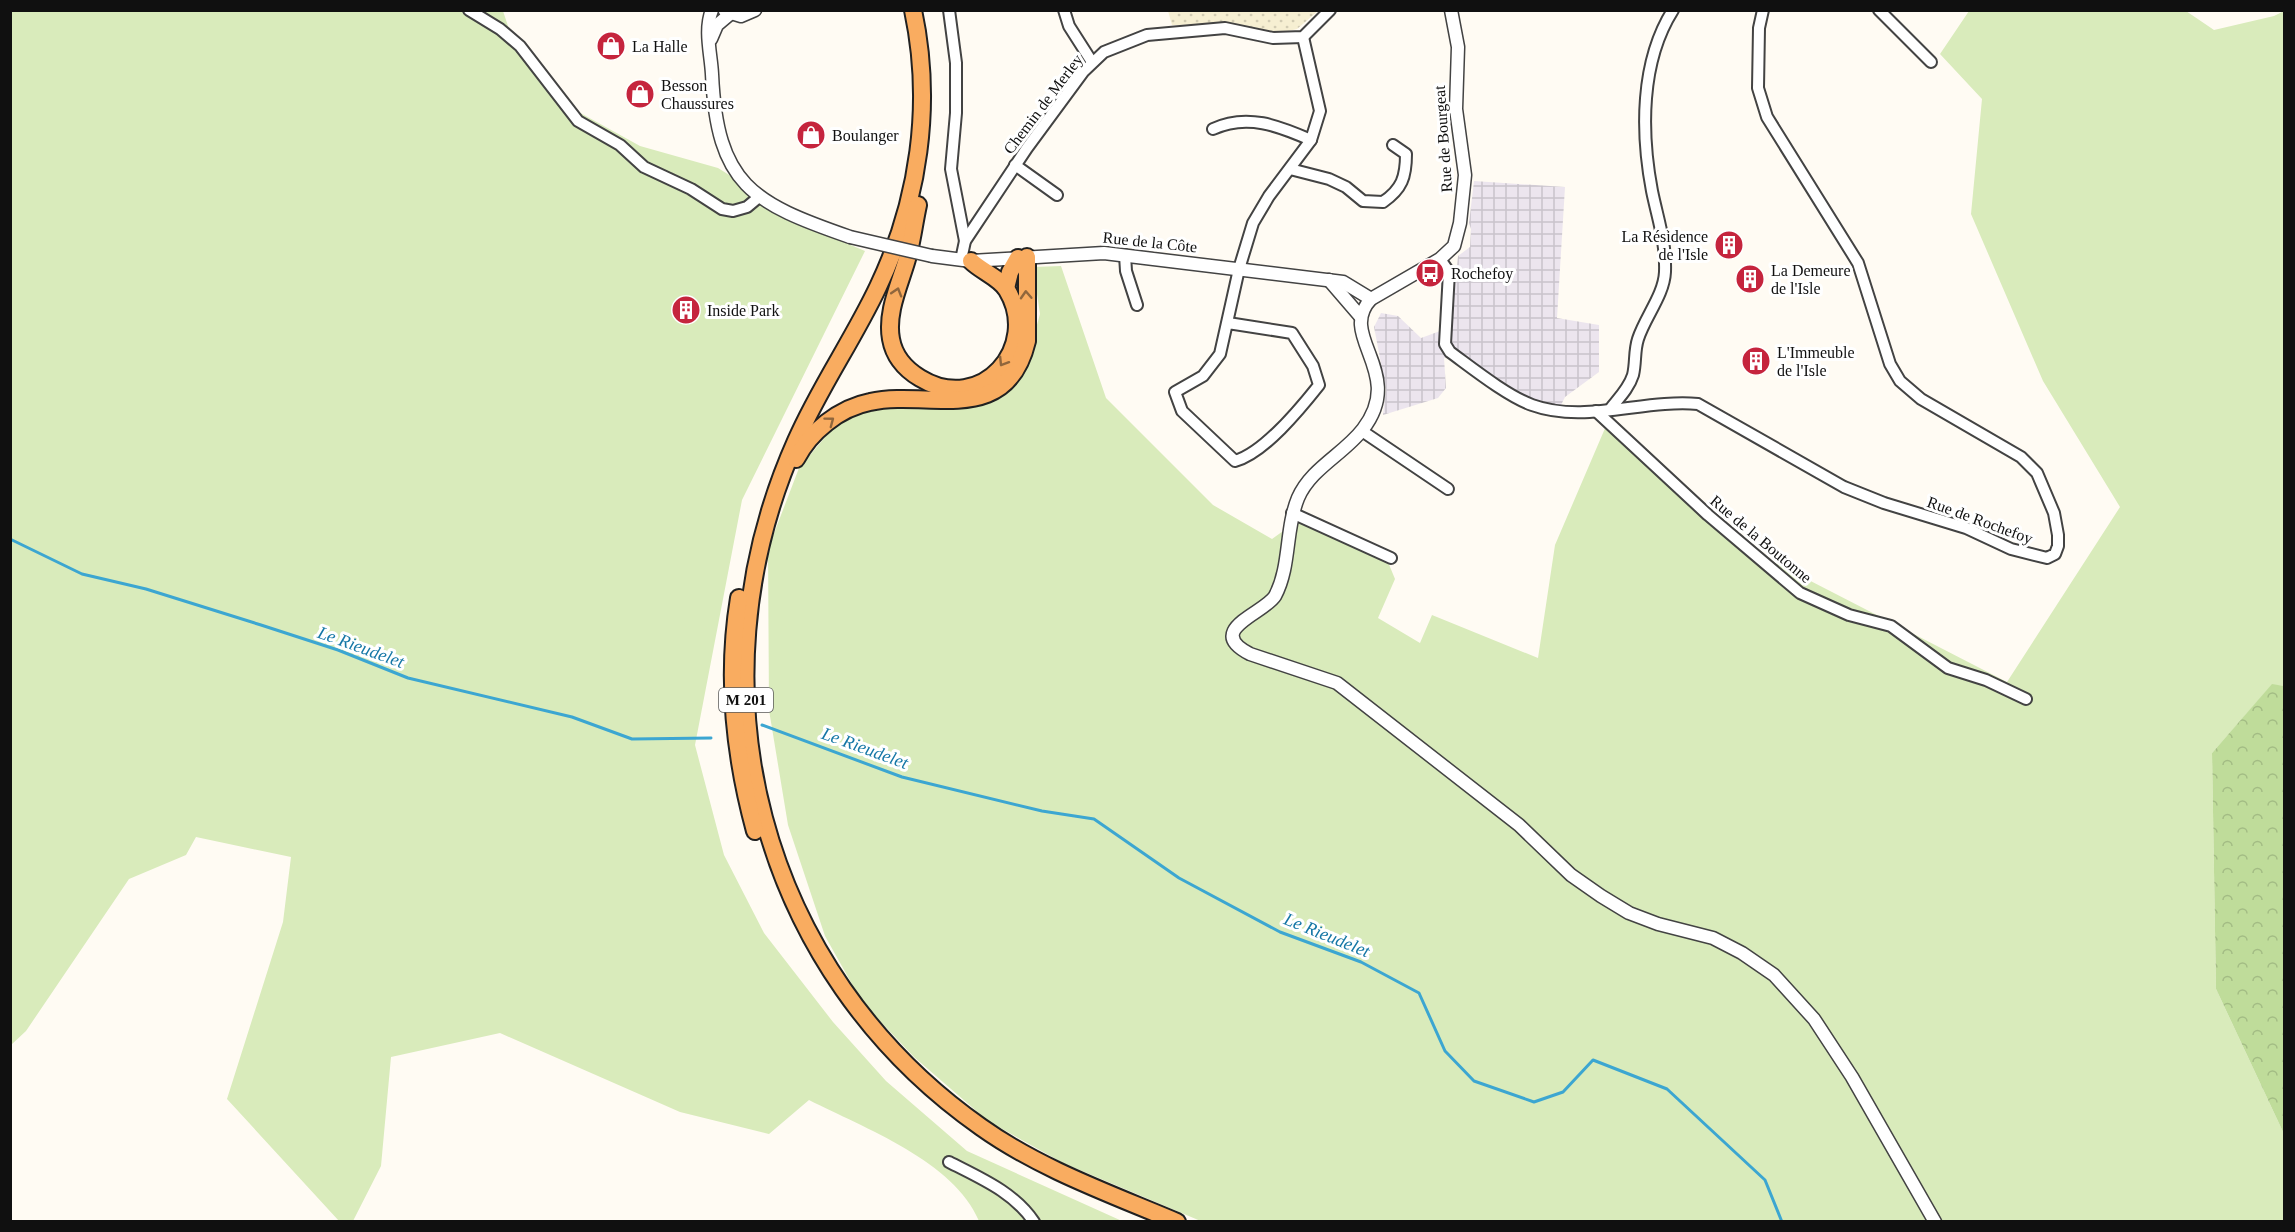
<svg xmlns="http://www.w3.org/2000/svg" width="2295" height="1232" font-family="Georgia,serif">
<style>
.industrial{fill:url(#industrial-grid)}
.farmland{fill:url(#farmland-dots)}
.grass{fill:#d9ebbb}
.forest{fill:url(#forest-crowns)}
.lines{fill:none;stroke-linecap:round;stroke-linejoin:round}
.stream{stroke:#3ca6d1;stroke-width:3}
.minor-casing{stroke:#434343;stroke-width:14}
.tertiary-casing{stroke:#434343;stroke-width:15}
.trunk-casing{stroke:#212121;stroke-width:20}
.minor{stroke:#fff;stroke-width:10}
.tertiary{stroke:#fff;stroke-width:12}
.trunk{stroke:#f9ac60;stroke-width:16}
.tertiary-bridge-casing{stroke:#434343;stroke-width:15;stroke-linecap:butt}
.tertiary-bridge{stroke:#fff;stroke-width:12}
.oneway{stroke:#90663c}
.labels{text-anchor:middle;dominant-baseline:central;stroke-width:6;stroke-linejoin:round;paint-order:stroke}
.shield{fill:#fff;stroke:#585858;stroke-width:1.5}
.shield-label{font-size:15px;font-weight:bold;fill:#101010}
.poi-label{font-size:16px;fill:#101010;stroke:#fff;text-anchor:start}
.street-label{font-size:16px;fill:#101010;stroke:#fff}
.water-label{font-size:18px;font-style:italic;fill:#1577a6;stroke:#fff}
</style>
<defs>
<pattern id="industrial-grid" width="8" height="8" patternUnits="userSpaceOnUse" patternTransform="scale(1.5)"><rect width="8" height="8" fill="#ece5ee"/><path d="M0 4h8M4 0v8" fill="none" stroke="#c9c3cb"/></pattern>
<pattern id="farmland-dots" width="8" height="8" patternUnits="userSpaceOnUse" patternTransform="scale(1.5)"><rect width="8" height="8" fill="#f6efd2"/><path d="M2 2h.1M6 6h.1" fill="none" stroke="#d2ccb3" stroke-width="1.8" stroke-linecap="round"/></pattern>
<pattern id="forest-crowns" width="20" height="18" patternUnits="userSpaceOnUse" patternTransform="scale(1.5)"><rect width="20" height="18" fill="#bfdc9a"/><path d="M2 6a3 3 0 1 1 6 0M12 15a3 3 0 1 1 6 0" fill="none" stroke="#a3bc84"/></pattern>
</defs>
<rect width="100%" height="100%" fill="#fffbf3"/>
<polygon class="industrial" points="1474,181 1565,187 1557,318 1599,325 1599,372 1565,397 1561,405 1544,403 1525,396 1459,353 1444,358 1446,388 1438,398 1383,415 1386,389 1374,327 1381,313 1398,316 1421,338 1451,327 1458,256 1470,247 1471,229 1469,223"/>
<polygon class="farmland" points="1168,11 1318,11 1297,29 1280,33 1237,24 1172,25"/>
<g class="grass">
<path d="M11,11H503L508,26L575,110L640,146L718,168L822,233L865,251L742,500L695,745L724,855L764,933L833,1022L886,1081L967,1151L1122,1221H979C954,1161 864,1128 809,1100L769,1134L680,1112L500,1033L391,1057L381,1166L353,1221H339L227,1099L283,922L291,857L196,837L186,855L129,879L26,1031L11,1045Z"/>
<polygon points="1969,11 2186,11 2214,30 2274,16 2284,11 2284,686 2272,685 2212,753 2216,989 2284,1134 2284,1221 1203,1222 1063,1163 988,1121 914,1057 862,1002 825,936 788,825 769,710 768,549 799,468 838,422 878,406 961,409 1000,394 1026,364 1040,314 1033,267 1061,266 1106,398 1213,505 1272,539 1297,521 1388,562 1395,579 1378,618 1420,643 1432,615 1538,658 1555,545 1609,419 1760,555 2007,682 2120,507 2043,381 1971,214 1982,99 1940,54"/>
</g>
<polygon class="forest" points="2272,684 2284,686 2284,1134 2216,989 2212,753"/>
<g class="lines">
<g class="stream">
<polyline points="10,539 82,574 146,589 261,625 338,650 408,678 572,717 632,739 711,738"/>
<polyline points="762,725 902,777 1042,811 1094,819 1179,878 1280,932 1361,962 1419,993 1445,1051 1474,1081 1534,1102 1563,1092 1593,1060 1667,1089 1765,1180 1782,1222"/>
</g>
<g class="minor-casing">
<g id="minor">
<polyline points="469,10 500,29 520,46 578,121 620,145 644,167 691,189 722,209 733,211 747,207 759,197"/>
<polyline points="949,10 956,63 956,113 951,169 965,241"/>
<polyline points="1064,10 1069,26 1092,62"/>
<polyline points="1879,10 1931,62"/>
<path d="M1213,129C1247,113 1279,126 1311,140"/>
<polyline points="1015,165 1057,195"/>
<path d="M1290,169L1329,179L1346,187L1363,201L1383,202C1402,189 1406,177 1406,154L1393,145"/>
<polyline points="1125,255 1126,271 1137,305"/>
<path d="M1440,259L1449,272L1445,344L1450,352C1472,368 1507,396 1532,405C1584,424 1644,399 1698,404L1844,487L1884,503L1966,528L2011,549L2047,558L2055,554L2058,546V535L2054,513L2037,473L2021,457L1921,399L1900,381L1890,364L1858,263L1767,117L1758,88L1759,28L1763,10"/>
<polyline points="961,260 965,241 1027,148 1083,72 1104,52 1147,35 1225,28 1273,38 1303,37 1330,10"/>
<path d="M1228,323L1292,333L1313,366L1319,385C1300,409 1264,453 1235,461L1182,411L1175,392L1203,376L1220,354L1239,269L1253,223L1269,196L1311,140L1320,111L1303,37"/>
<path d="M1611,408C1619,398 1629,388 1633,375C1636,363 1634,351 1638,339C1645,317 1664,295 1665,272C1666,241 1658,220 1652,191C1641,133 1640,62 1673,10"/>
<polyline points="1596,411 1708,515 1800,593 1849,615 1891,626 1948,668 1986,680 2026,699"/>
<polyline points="1362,431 1448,489"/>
<polyline points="1292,513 1391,558"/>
<path d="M949,1162C980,1178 1014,1192 1034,1222"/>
</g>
</g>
<g class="tertiary-casing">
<g id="tertiary">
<path d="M712,10C704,30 711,54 712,74C717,185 752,203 850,237"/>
<path d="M1451,10L1458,47L1456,109L1465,175L1460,223L1454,246L1440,259L1371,299C1336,336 1407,372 1363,429C1344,454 1311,468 1298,498C1285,529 1291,566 1275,596C1265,613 1203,630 1250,654L1337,683L1519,825L1571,875L1601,896L1629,913L1658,924L1713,938L1742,953L1774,975L1814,1019L1852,1077L1935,1222"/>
<polyline points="725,11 741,16 755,10"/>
<polyline points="711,39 717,25 730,14"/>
<polyline points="932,256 971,261 1104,253 1343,282 1371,299"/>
<polyline points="1329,280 1360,316"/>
</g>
</g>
<g class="trunk-casing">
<g id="trunk">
<path d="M913,10C933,104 919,201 878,287C853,340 819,388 796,441C686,688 759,971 981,1127C1040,1169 1111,1194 1177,1222"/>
<path d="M918,205C914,223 912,242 907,259C900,284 886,312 891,339C894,356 905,369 920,378C982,416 1041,346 1007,290C1000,278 981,271 971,261"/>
<polyline points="1006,288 1010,272 1018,258"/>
<path d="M796,459C810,432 839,408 870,402C930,389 1006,428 1027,341V257"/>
<path d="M739,598C726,677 734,754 755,831"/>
</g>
</g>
<use href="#minor" class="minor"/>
<use href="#tertiary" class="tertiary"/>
<use href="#trunk" class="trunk"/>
<g class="tertiary-bridge-casing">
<polyline id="tertiary-bridge" points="850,237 932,256"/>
</g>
<use href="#tertiary-bridge" class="tertiary-bridge"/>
</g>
<defs><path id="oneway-chevron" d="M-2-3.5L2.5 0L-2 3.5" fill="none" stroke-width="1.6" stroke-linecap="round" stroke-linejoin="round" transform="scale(1.5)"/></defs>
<g class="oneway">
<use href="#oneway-chevron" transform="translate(897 292) rotate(-73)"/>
<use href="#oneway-chevron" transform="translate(1026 295) rotate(-93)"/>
<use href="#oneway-chevron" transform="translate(1003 362) rotate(122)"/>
<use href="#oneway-chevron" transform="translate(830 421) rotate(-37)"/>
</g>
<defs>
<g id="shop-disc" transform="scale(1.5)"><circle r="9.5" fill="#c5243d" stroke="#fff"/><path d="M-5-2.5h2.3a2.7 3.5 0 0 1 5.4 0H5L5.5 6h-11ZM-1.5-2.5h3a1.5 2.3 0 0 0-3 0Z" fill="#fff"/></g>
<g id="building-disc" transform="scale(1.5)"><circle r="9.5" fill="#c5243d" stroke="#fff"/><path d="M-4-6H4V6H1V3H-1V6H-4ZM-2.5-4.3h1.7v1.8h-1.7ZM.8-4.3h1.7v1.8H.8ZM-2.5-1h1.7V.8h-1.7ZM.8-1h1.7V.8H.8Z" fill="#fff"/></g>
<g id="bus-disc" transform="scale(1.5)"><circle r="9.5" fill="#c5243d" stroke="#fff"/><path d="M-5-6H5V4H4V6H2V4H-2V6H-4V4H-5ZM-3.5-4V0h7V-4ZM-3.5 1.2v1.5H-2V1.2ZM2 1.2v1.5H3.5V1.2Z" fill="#fff"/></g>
</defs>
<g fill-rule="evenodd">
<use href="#shop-disc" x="611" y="46"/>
<use href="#shop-disc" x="640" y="94"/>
<use href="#shop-disc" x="811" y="135"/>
<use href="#building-disc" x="1729" y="245"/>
<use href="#bus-disc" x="1430" y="273"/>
<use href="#building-disc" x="1750" y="279"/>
<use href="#building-disc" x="686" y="310"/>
<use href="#building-disc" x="1756" y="361"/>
</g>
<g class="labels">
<rect class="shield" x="719" y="688" width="54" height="24" rx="4.5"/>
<g class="shield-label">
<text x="746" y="700">M 201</text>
</g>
<g class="poi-label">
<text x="632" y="46">La Halle</text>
<text x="661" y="85">Besson<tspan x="661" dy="18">Chaussures</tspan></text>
<text x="832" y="135">Boulanger</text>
<text x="1708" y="236" text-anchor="end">La Résidence<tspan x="1708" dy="18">de l'Isle</tspan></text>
<text x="1771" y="270">La Demeure<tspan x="1771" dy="18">de l'Isle</tspan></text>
<text x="1451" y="273">Rochefoy</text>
<text x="707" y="310">Inside Park</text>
<text x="1777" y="352">L'Immeuble<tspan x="1777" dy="18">de l'Isle</tspan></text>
</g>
<g class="street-label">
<text transform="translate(1043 104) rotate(-53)">Chemin de Merley</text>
<text transform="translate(1443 139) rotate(-94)">Rue de Bourgeat</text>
<text transform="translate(1150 242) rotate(6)">Rue de la Côte</text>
<text transform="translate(1980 520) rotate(20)">Rue de Rochefoy</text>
<text transform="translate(1761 539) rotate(40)">Rue de la Boutonne</text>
</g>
<g class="water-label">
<text transform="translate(361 647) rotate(20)">Le Rieudelet</text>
<text transform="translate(865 748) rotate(20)">Le Rieudelet</text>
<text transform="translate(1327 935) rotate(22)">Le Rieudelet</text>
</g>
</g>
<rect width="2295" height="1232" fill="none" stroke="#101010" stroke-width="24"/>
</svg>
